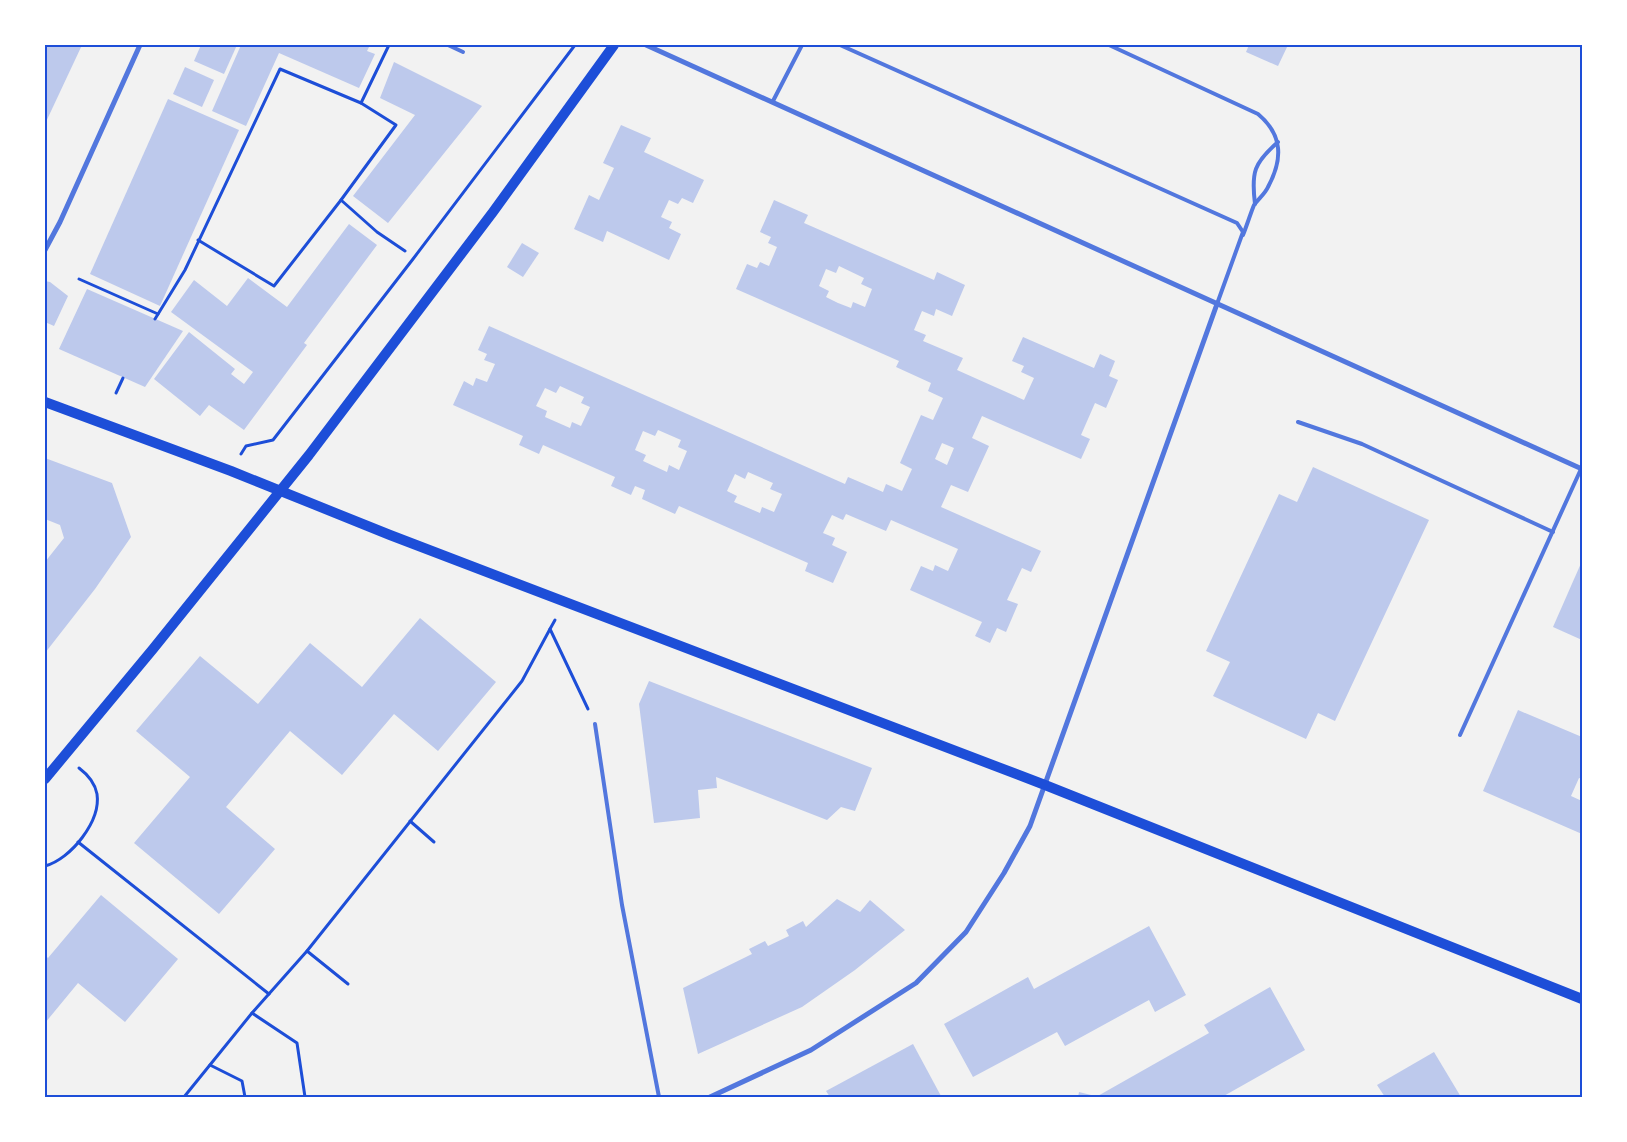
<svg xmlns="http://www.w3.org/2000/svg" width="1627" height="1142" font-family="Roboto,sans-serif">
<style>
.building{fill:#bdc9ec;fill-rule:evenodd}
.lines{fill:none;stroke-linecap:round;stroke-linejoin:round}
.path{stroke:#1d4ed8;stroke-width:3}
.service{stroke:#5277de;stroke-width:4}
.minor{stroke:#5277de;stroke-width:5}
.secondary{stroke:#1d4ed8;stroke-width:10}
.neatline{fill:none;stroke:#1d4ed8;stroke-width:2}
</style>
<rect width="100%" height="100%" fill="#f2f2f2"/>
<g class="building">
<polygon points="45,45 82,45 45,124"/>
<polygon points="201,45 237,45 224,74 194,61"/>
<polygon points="241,45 370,45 367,51 375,54 359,88 279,53 246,126 212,111"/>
<polygon points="1249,45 1288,45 1278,66 1246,52"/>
<polygon points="394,62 482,106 388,223 353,196 415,115 380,98"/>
<polygon points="185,67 214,80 202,107 173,94"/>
<polygon points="168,99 239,130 160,306 90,274"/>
<polygon points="621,125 651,138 644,152 704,180 693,203 682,198 678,204 669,200 661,217 672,222 669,228 681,234 669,260 607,231 603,242 574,229 589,195 599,200 614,168 603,163"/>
<path d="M774,200L808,215L804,223L934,280L937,272L965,285L952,316L936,309L934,316L922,311L914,330L926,335L923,341L963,358L957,370L1024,400L1034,378L1021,372L1024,366L1012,361L1023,337L1094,368L1100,354L1115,361L1109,376L1118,380L1106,408L1095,403L1081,435L1090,439L1081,459L982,416L972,438L989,446L968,492L951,485L941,507L1041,551L1031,572L1022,568L1007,600L1018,604L1006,632L997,628L990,643L975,636L982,622L910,590L921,566L933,571L935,565L948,571L958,549L891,520L886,531L846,514L843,520L832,515L823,533L835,538L832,545L847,552L833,583L805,571L808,563L679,506L675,514L642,499L645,490L635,486L631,495L611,486L615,477L543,445L539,454L519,445L523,436L453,405L464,381L473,386L476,378L487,382L495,364L484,360L487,354L478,350L489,326L845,484L848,477L883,492L886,484L902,491L912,469L900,463L921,415L933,420L943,398L928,391L931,383L896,367L899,361L736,289L747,264L757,268L760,262L769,266L777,247L768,243L771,237L760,232ZM839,266L864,278L861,284L872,289L865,307L853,302L851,308L838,303L826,297L829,291L819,286L826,269L836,273ZM560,386L584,397L581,403L590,407L581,426L572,422L570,428L545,417L547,411L536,406L545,388L556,393ZM658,430L681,440L678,447L687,451L679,470L669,465L667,472L643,461L646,455L635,450L643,431L655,436ZM942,443L954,448L947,465L935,459ZM748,472L773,483L770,489L782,494L774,512L762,507L760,513L746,507L734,502L737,496L727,491L735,474L745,479Z"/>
<polygon points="349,224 377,245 304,343 307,345 244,430 209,405 200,416 154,379 189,332 235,369 231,374 244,384 253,372 171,312 194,280 227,306 248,278 287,307"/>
<polygon points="522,243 539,253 523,277 507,267"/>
<polygon points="45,281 50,282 68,296 54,326 45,322"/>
<polygon points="87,289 183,331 145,387 59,349"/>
<polygon points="45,458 112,483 131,537 95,589 45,653 45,562 64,538 60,525 45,519"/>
<polygon points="1313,467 1429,520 1335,721 1318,713 1306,739 1213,696 1230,662 1206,651 1279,494 1297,502"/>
<polygon points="1582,561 1582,640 1553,627"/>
<polygon points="420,618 496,682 438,751 394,714 342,775 290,731 226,807 275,849 219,914 134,843 190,777 136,731 200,656 258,704 310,643 362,687"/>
<polygon points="649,681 872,768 855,811 841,807 827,820 716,777 717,788 698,790 700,818 654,823 639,704"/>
<polygon points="1518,710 1582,737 1582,779 1579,778 1571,796 1582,801 1582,834 1483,791"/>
<polygon points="101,895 178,959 125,1022 78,983 45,1023 45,955 48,958"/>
<polygon points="837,899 860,912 870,900 905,930 855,970 802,1007 698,1054 683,988 752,954 749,949 765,941 768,946 789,936 786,930 803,921 806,927"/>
<polygon points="1149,926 1186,995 1155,1012 1149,1000 1065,1046 1057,1032 973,1077 944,1024 1028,977 1034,989"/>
<polygon points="1270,987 1305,1050 1222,1097 1096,1097 1209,1033 1204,1025"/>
<polygon points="913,1044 941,1096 830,1097 826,1091"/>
<polygon points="1434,1052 1461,1097 1385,1097 1377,1085"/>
<polygon points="1079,1092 1095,1096 1095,1097 1078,1097"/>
</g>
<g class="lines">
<g class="path">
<polyline points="341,200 396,125 361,103"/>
<polyline points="198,240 274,286 341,200 377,232 405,251"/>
<polyline points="79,279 158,314"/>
<polyline points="155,319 185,270 280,69 361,103 389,45"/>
<polyline points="116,393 123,378"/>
<polyline points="241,454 246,446 273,440 413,259 575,45"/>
<polyline points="555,620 550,629 588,709"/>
<polyline points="410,821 434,842"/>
<polyline points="78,842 269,994"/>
<path d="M45,866C71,859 101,821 97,794C95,783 87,774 79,768"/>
<polyline points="307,951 348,984"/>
<polyline points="252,1013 297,1043 305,1097"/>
<polyline points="210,1065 242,1081 245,1097"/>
<polyline points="184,1097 252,1013 307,951 522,681 550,629"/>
</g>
<g class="service">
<polyline points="448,45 463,52"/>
<polyline points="840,45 1237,223 1243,232 1217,304"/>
<path d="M1109,45L1258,114C1283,135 1283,159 1268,187C1265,194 1258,199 1254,205C1250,215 1247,225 1243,235"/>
<polyline points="773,101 802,45"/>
<path d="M1255,204C1251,172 1254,163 1278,142"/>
<polyline points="1298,422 1362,444 1553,532"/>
<polyline points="595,724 622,905 659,1097"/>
<polyline points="1460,735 1581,469"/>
</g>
<g class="minor">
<polyline points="646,45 1582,469"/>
<polyline points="45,250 60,222 140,45"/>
<polyline points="710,1097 811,1050 916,983 966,932 1004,873 1030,826 1217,304"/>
</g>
<g class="secondary">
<polyline points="45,402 231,471 390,535 1045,785 1582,999"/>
<polyline points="45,779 153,649 309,455 493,212 614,45"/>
</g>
</g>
<rect width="1627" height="1142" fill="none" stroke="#ffffff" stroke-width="92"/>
<rect x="46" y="46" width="1535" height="1050" class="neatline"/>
</svg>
